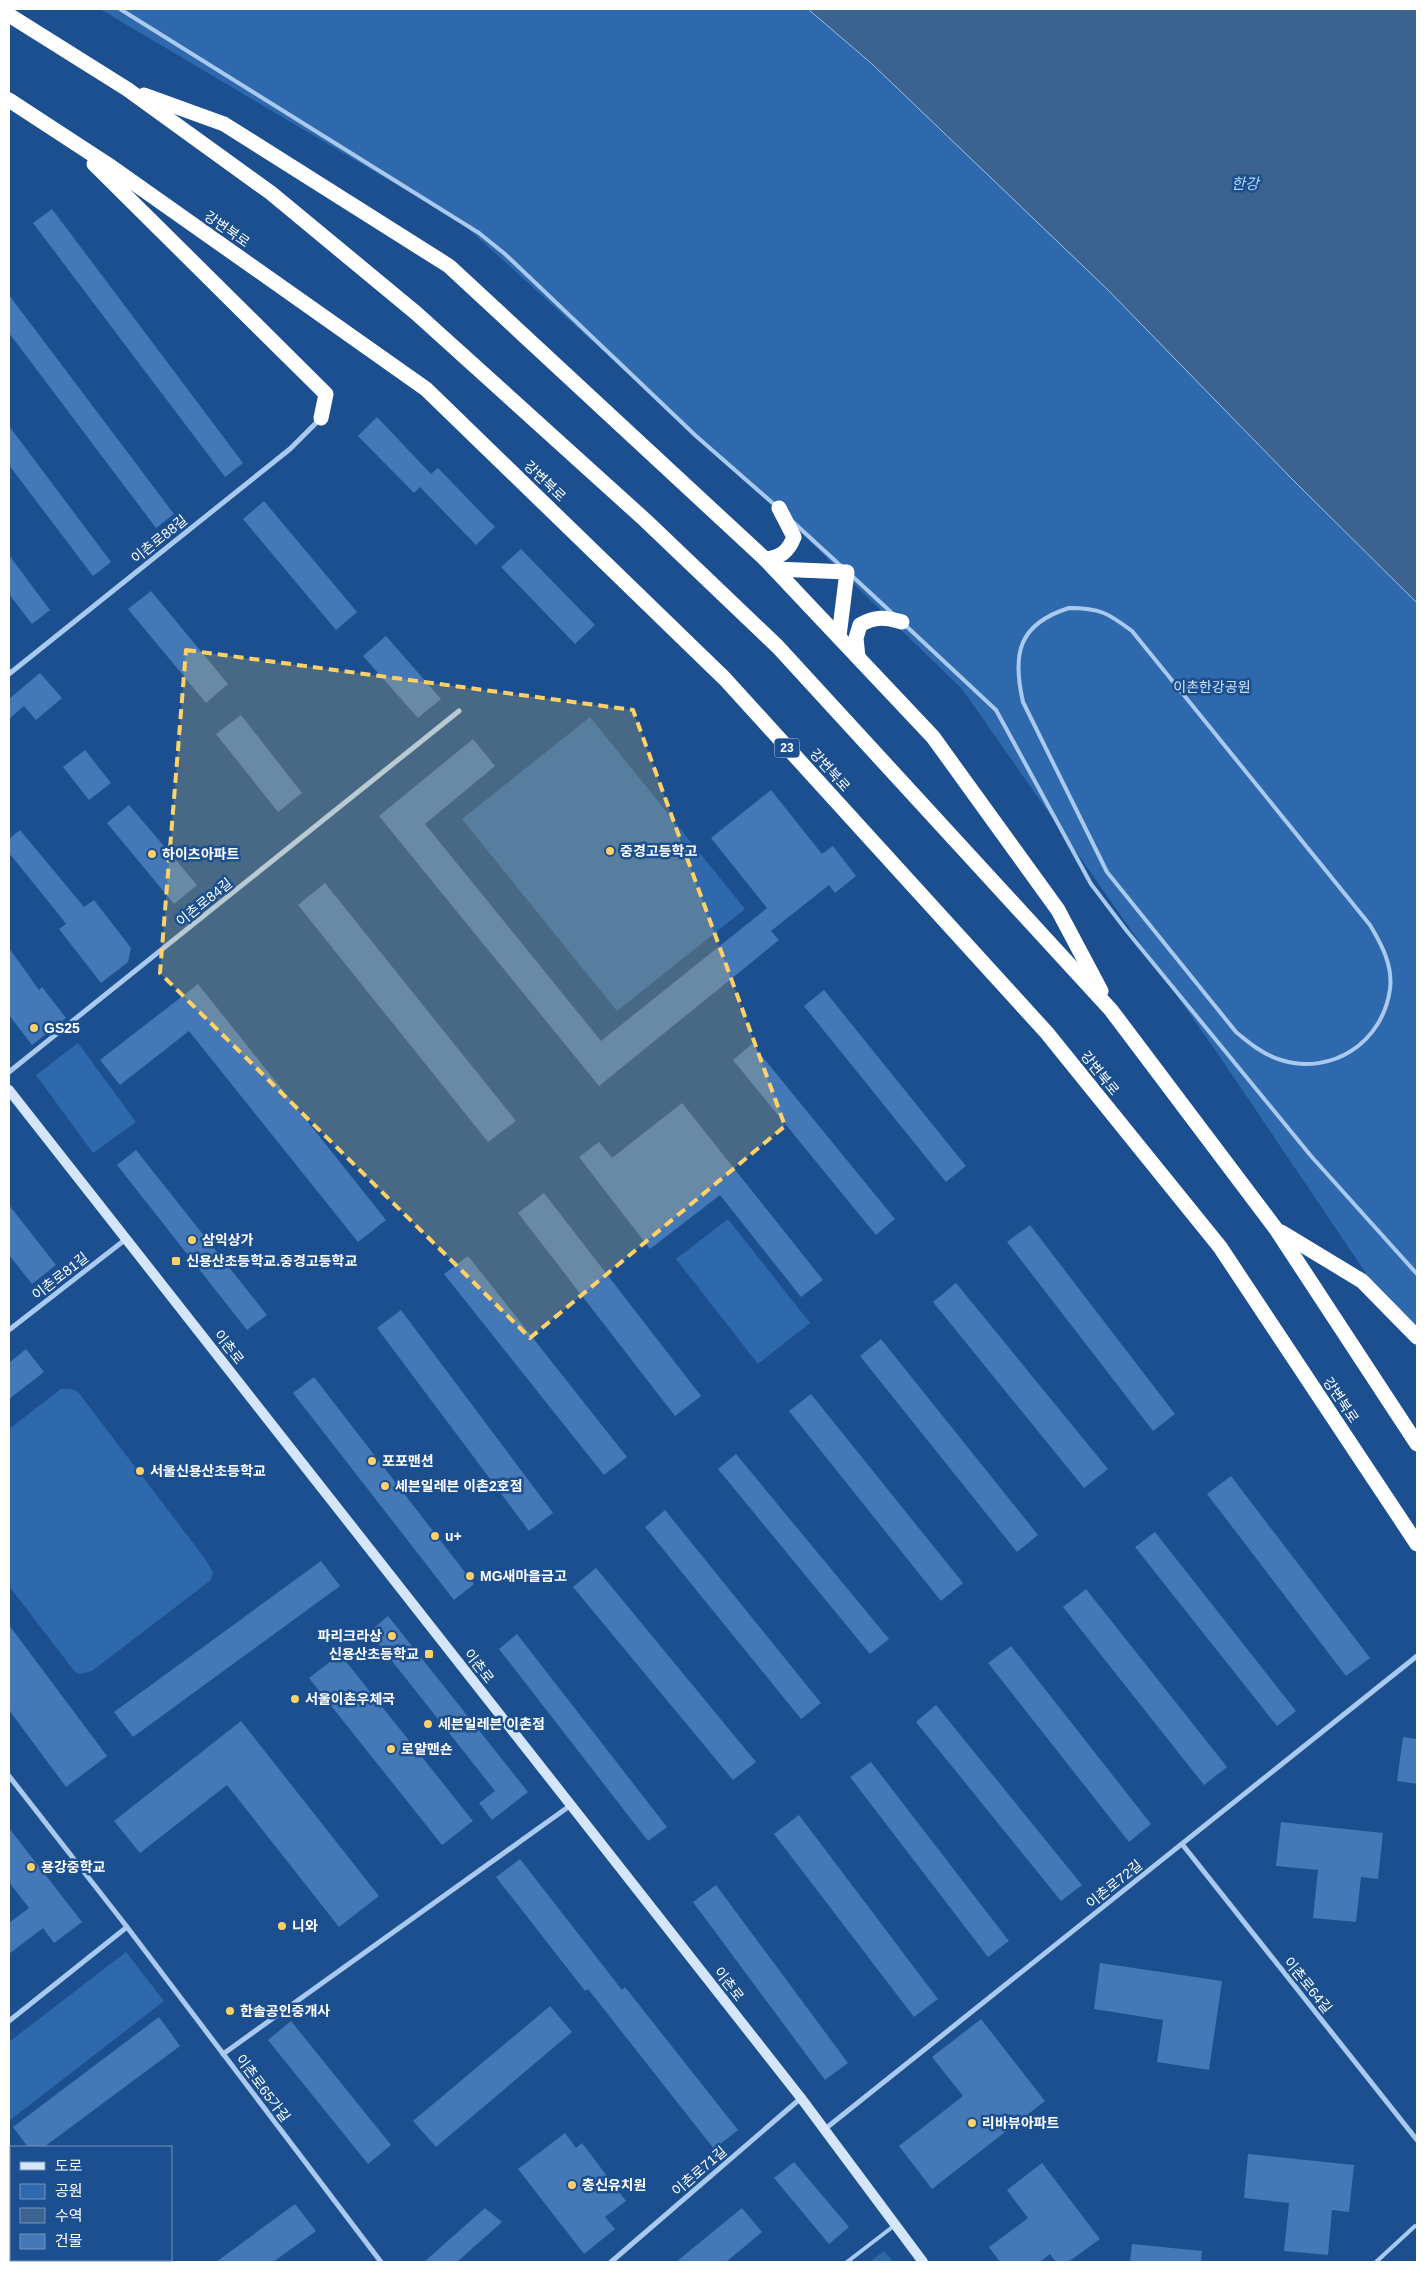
<svg xmlns="http://www.w3.org/2000/svg" width="1426" height="2271" font-family="Helvetica,'Noto Sans KR',sans-serif">
<style>
.green{fill:#2e69ad}
.water{fill:#3c6290;stroke:#9cc4f0}
.building{fill:#4478b7}
.lines{fill:none;stroke-linecap:round;stroke-linejoin:round}
.lane{stroke:#a9c9ee;stroke-width:4}
.street{stroke:#a9c9ee;stroke-width:5}
.secondary{stroke:#d6e6fa;stroke-width:10}
.highway{stroke:#fff;stroke-width:15}
.rail{stroke:#fff;stroke-width:4;stroke-dasharray:9 4;stroke-linecap:butt}
.marked{fill:#ffd166;fill-opacity:0.2;stroke:#ffd166;stroke-width:4;stroke-dasharray:10 6;stroke-linejoin:round}
.poi-dot{fill:#ffd166;stroke:#1b4f8f;stroke-width:2}
.labels{text-anchor:middle;dominant-baseline:central;stroke-width:5;stroke-linejoin:round;paint-order:stroke}
.shield{fill:#1b4f8f;stroke:#bbcadd;stroke-width:1}
.shield-label{font-size:12px;font-weight:bold;fill:#fff}
.street-label{font-size:14px;fill:#fff;stroke:#1b4f8f}
.park-label{font-size:14px;fill:#cfe3fa;stroke:#1b4f8f}
.poi-label{font-size:14px;font-weight:bold;fill:#fff;stroke:#1b4f8f;text-anchor:start}
.water-label{font-size:15px;font-style:italic;fill:#b5d3f5;stroke:#1b4f8f}
</style>
<rect width="100%" height="100%" fill="#1b4f8f"/>
<g class="green">
<path d="M100,9H808C1021,191 1211,399 1411,595L1417,603V1349L1220,1057L962,689L761,494L463,224Z"/>
<polygon points="590,717 745,909 617,1011 462,819"/>
<polygon points="78,1043 136,1122 93,1153 36,1075"/>
<polygon points="728,1219 810,1323 758,1364 676,1259"/>
<polygon points="61,1389 72,1389 78,1392 206,1560 213,1573 211,1580 92,1671 80,1674 75,1672 9,1586 9,1429"/>
<polygon points="126,1952 164,2001 9,2121 9,2042"/>
<polygon points="884,2251 893,2262 870,2262"/>
</g>
<polygon class="water" points="808,9 1417,9 1417,603 1292,479 1107,289 872,64"/>
<g class="building">
<polygon points="52,209 243,463 225,477 33,223"/>
<polygon points="9,295 174,514 156,528 9,333"/>
<polygon points="377,417 431,474 438,468 495,527 476,545 420,487 414,493 358,436"/>
<polygon points="9,426 111,562 93,576 9,465"/>
<polygon points="264,501 357,612 336,630 243,519"/>
<polygon points="521,549 595,625 575,644 501,567"/>
<polygon points="9,555 50,610 32,624 9,594"/>
<polygon points="151,591 228,684 206,703 128,609"/>
<polygon points="386,636 441,699 418,718 363,656"/>
<polygon points="40,673 62,698 36,720 24,706 9,719 9,699"/>
<polygon points="241,715 302,793 278,812 216,734"/>
<polygon points="473,739 495,766 425,824 601,1041 767,908 711,838 771,790 822,854 833,846 856,876 835,893 829,885 771,931 779,940 599,1086 379,816"/>
<polygon points="85,750 111,783 89,800 63,767"/>
<polygon points="129,805 197,885 174,904 107,823"/>
<polygon points="20,830 84,907 94,900 131,948 128,962 101,983 59,929 66,924 56,911 9,853 9,839"/>
<polygon points="325,883 516,1121 488,1142 298,905"/>
<polygon points="9,948 39,990 42,987 66,1018 32,1045 9,1015"/>
<polygon points="198,984 386,1220 358,1242 189,1031 120,1085 100,1060"/>
<polygon points="824,990 966,1166 946,1182 804,1006"/>
<polygon points="752,1044 895,1219 876,1235 733,1060"/>
<polygon points="682,1103 823,1280 801,1297 720,1195 650,1249 579,1157 599,1142 612,1158"/>
<polygon points="136,1150 267,1315 247,1330 117,1165"/>
<polygon points="544,1193 701,1396 675,1416 518,1213"/>
<polygon points="9,1205 56,1265 32,1284 9,1255"/>
<polygon points="1030,1225 1175,1414 1153,1431 1007,1242"/>
<polygon points="468,1256 627,1457 604,1475 444,1274"/>
<polygon points="956,1283 1108,1469 1084,1488 933,1302"/>
<polygon points="401,1310 553,1513 529,1531 377,1328"/>
<polygon points="881,1339 1038,1535 1017,1552 860,1356"/>
<polygon points="26,1349 44,1372 9,1399 9,1363"/>
<polygon points="314,1377 474,1584 454,1600 293,1393"/>
<polygon points="811,1394 963,1583 941,1601 789,1411"/>
<polygon points="736,1454 889,1639 870,1654 718,1469"/>
<polygon points="1231,1476 1370,1658 1346,1676 1207,1494"/>
<polygon points="665,1510 821,1703 801,1719 645,1527"/>
<polygon points="1155,1532 1296,1711 1277,1726 1135,1547"/>
<polygon points="321,1561 340,1586 133,1737 114,1712"/>
<polygon points="596,1568 756,1762 733,1780 573,1587"/>
<polygon points="1086,1589 1227,1767 1204,1785 1063,1607"/>
<polygon points="388,1616 528,1792 492,1820 479,1803 495,1791 369,1632"/>
<polygon points="9,1625 107,1756 66,1787 9,1710"/>
<polygon points="517,1634 667,1827 648,1841 499,1649"/>
<polygon points="1011,1646 1151,1824 1129,1842 988,1663"/>
<polygon points="340,1654 473,1821 442,1845 309,1678"/>
<polygon points="936,1705 1082,1885 1061,1901 916,1722"/>
<polygon points="241,1721 379,1896 339,1927 227,1785 140,1853 114,1821"/>
<polygon points="1403,1737 1417,1739 1417,1784 1397,1781"/>
<polygon points="871,1762 1009,1941 988,1957 850,1777"/>
<polygon points="799,1815 938,1999 914,2017 774,1834"/>
<polygon points="1281,1822 1383,1833 1378,1879 1361,1877 1356,1922 1313,1918 1318,1870 1276,1866"/>
<polygon points="9,1828 82,1922 54,1943 43,1928 9,1954 9,1923 29,1908 9,1882"/>
<polygon points="520,1859 622,1990 625,1987 738,2130 714,2149 588,1989 585,1991 496,1877"/>
<polygon points="716,1885 848,2063 825,2080 693,1902"/>
<polygon points="1100,1963 1222,1981 1209,2070 1157,2062 1163,2020 1094,2009"/>
<polygon points="550,2006 572,2032 436,2147 413,2121"/>
<polygon points="159,2017 180,2046 44,2147 28,2147 13,2127"/>
<polygon points="981,2019 1045,2101 932,2189 899,2146 963,2096 932,2057"/>
<polygon points="291,2021 391,2145 368,2164 268,2040"/>
<polygon points="565,2133 576,2148 582,2143 626,2201 605,2217 615,2229 584,2254 518,2169"/>
<polygon points="1248,2154 1354,2165 1349,2212 1332,2210 1328,2255 1284,2251 1289,2203 1244,2198"/>
<polygon points="794,2162 849,2227 829,2244 774,2178"/>
<polygon points="1042,2163 1100,2239 1068,2262 1056,2262 1050,2254 1040,2262 1000,2262 989,2247 1028,2218 1007,2190"/>
<polygon points="295,2204 316,2231 273,2262 216,2262"/>
<polygon points="485,2208 502,2222 457,2262 424,2262"/>
<polygon points="742,2208 762,2232 726,2262 676,2262"/>
<polygon points="1132,2244 1202,2251 1201,2262 1130,2262"/>
</g>
<g class="lines">
<g class="lane">
<polyline points="120,9 479,233 505,254 696,436 776,506"/>
<polyline points="792,521 842,567"/>
<polyline points="851,575 893,614"/>
<path d="M1069,608C1100,608 1108,613 1132,631L1370,925C1382,945 1393,966 1390,989C1383,1042 1332,1076 1281,1060C1264,1055 1249,1043 1236,1032L1107,872L1023,702C1012,654 1018,624 1069,608Z"/>
<polyline points="904,624 996,710 1091,884 1126,930 1311,1156 1417,1274"/>
<polyline points="847,2262 895,2225"/>
<polyline points="1376,2262 1415,2226"/>
</g>
<g class="street">
<polyline points="9,674 290,449 319,420"/>
<polyline points="9,1072 459,711"/>
<polyline points="9,1330 126,1239"/>
<polyline points="9,1776 127,1927 381,2262"/>
<polyline points="1182,1844 1417,2140"/>
<polyline points="9,2021 127,1927"/>
<polyline points="223,2054 571,1805"/>
<polyline points="825,2129 1417,1656"/>
<polyline points="9,2172 11,2175"/>
<polyline points="78,2260 80,2262"/>
<polyline points="611,2262 801,2098"/>
</g>
<polyline class="secondary" points="9,1090 801,2098 923,2262"/>
<g class="highway">
<polyline points="9,15 127,89 271,193 416,313 645,520 778,647 1111,1010 1276,1229 1417,1444"/>
<polyline points="144,95 224,124 449,266 765,559 933,737 1058,910 1101,991"/>
<polyline points="9,100 107,164 426,389 725,679 1047,1033 1220,1247 1417,1544"/>
<polyline points="94,164 326,394 321,418"/>
<path d="M765,559C781,557 788,552 794,537L779,508"/>
<polyline points="776,569 847,572 839,636"/>
<path d="M858,657L856,638L860,625C875,616 885,617 902,622"/>
<polyline points="1281,1232 1362,1281 1417,1337"/>
</g>
<g class="rail">
<polyline points="9,2243 11,2247"/>
<polyline points="21,2260 23,2262"/>
</g>
</g>
<path class="marked" d="M186,650L633,710L785,1126L530,1338L160,973Z"/>
<g class="poi-dot">
<circle cx="610" cy="851" r="5"/>
<circle cx="152" cy="854" r="5"/>
<circle cx="34" cy="1028" r="5"/>
<circle cx="192" cy="1240" r="5"/>
<rect x="171" y="1256" width="10" height="10" rx="2.5"/>
<circle cx="372" cy="1461" r="5"/>
<circle cx="140" cy="1471" r="5"/>
<circle cx="385" cy="1486" r="5"/>
<circle cx="435" cy="1536" r="5"/>
<circle cx="470" cy="1576" r="5"/>
<circle cx="392" cy="1636" r="5"/>
<rect x="424" y="1649" width="10" height="10" rx="2.5"/>
<circle cx="295" cy="1699" r="5"/>
<circle cx="428" cy="1724" r="5"/>
<circle cx="391" cy="1749" r="5"/>
<circle cx="31" cy="1867" r="5"/>
<circle cx="282" cy="1926" r="5"/>
<circle cx="230" cy="2011" r="5"/>
<circle cx="972" cy="2123" r="5"/>
<circle cx="572" cy="2185" r="5"/>
</g>
<g class="labels">
<rect class="shield" x="774.5" y="738.5" width="25" height="19" rx="4"/>
<g class="shield-label">
<text x="787" y="748">23</text>
</g>
<g class="street-label">
<text transform="translate(227 229) rotate(35)">강변북로</text>
<text transform="translate(545 481) rotate(44)">강변북로</text>
<text transform="translate(159 539) rotate(-39)">이촌로88길</text>
<text transform="translate(830 770) rotate(48)">강변북로</text>
<text transform="translate(204 902) rotate(-39)">이촌로84길</text>
<text transform="translate(1100 1073) rotate(51)">강변북로</text>
<text transform="translate(60 1276) rotate(-38)">이촌로81길</text>
<text transform="translate(229 1347) rotate(52)">이촌로</text>
<text transform="translate(1341 1400) rotate(56)">강변북로</text>
<text transform="translate(479 1666) rotate(52)">이촌로</text>
<text transform="translate(1114 1884) rotate(-39)">이촌로72길</text>
<text transform="translate(729 1984) rotate(52)">이촌로</text>
<text transform="translate(1308 1985) rotate(51)">이촌로64길</text>
<text transform="translate(263 2088) rotate(53)">이촌로65가길</text>
<text transform="translate(699 2171) rotate(-41)">이촌로71길</text>
</g>
<g class="park-label">
<text x="1212" y="687">이촌한강공원</text>
</g>
<g class="poi-label">
<text x="620" y="851">중경고등학고</text>
<text x="162" y="854">하이츠아파트</text>
<text x="44" y="1028">GS25</text>
<text x="202" y="1240">삼익상가</text>
<text x="186" y="1261">신용산초등학교.중경고등학교</text>
<text x="382" y="1461">포포맨션</text>
<text x="150" y="1471">서울신용산초등학교</text>
<text x="395" y="1486">세븐일레븐 이촌2호점</text>
<text x="445" y="1536">u+</text>
<text x="480" y="1576">MG새마을금고</text>
<text x="382" y="1636" text-anchor="end">파리크라상</text>
<text x="419" y="1654" text-anchor="end">신용산초등학교</text>
<text x="305" y="1699">서울이촌우체국</text>
<text x="438" y="1724">세븐일레븐 이촌점</text>
<text x="401" y="1749">로얄맨숀</text>
<text x="41" y="1867">용강중학교</text>
<text x="292" y="1926">니와</text>
<text x="240" y="2011">한솔공인중개사</text>
<text x="982" y="2123">리바뷰아파트</text>
<text x="582" y="2185">충신유치원</text>
</g>
<g class="water-label">
<text x="1245" y="183">한강</text>
</g>
</g>
<rect width="1426" height="2271" fill="none" stroke="#ffffff" stroke-width="20"/>
<rect x="10" y="2146" width="162" height="115" fill="#1b4f8f" stroke="#7695bc"/>
<rect x="20" y="2162" width="25" height="8" fill="#d6e6fa" stroke="#7695bc"/>
<text x="55" y="2171" font-size="15" fill="#ffffff">도로</text>
<rect x="20" y="2184" width="25" height="15" fill="#2e69ad" stroke="#7695bc"/>
<text x="55" y="2196" font-size="15" fill="#ffffff">공원</text>
<rect x="20" y="2208" width="25" height="15" fill="#3c6290" stroke="#7695bc"/>
<text x="55" y="2221" font-size="15" fill="#ffffff">수역</text>
<rect x="20" y="2234" width="25" height="15" fill="#4478b7" stroke="#7695bc"/>
<text x="55" y="2246" font-size="15" fill="#ffffff">건물</text>
</svg>
